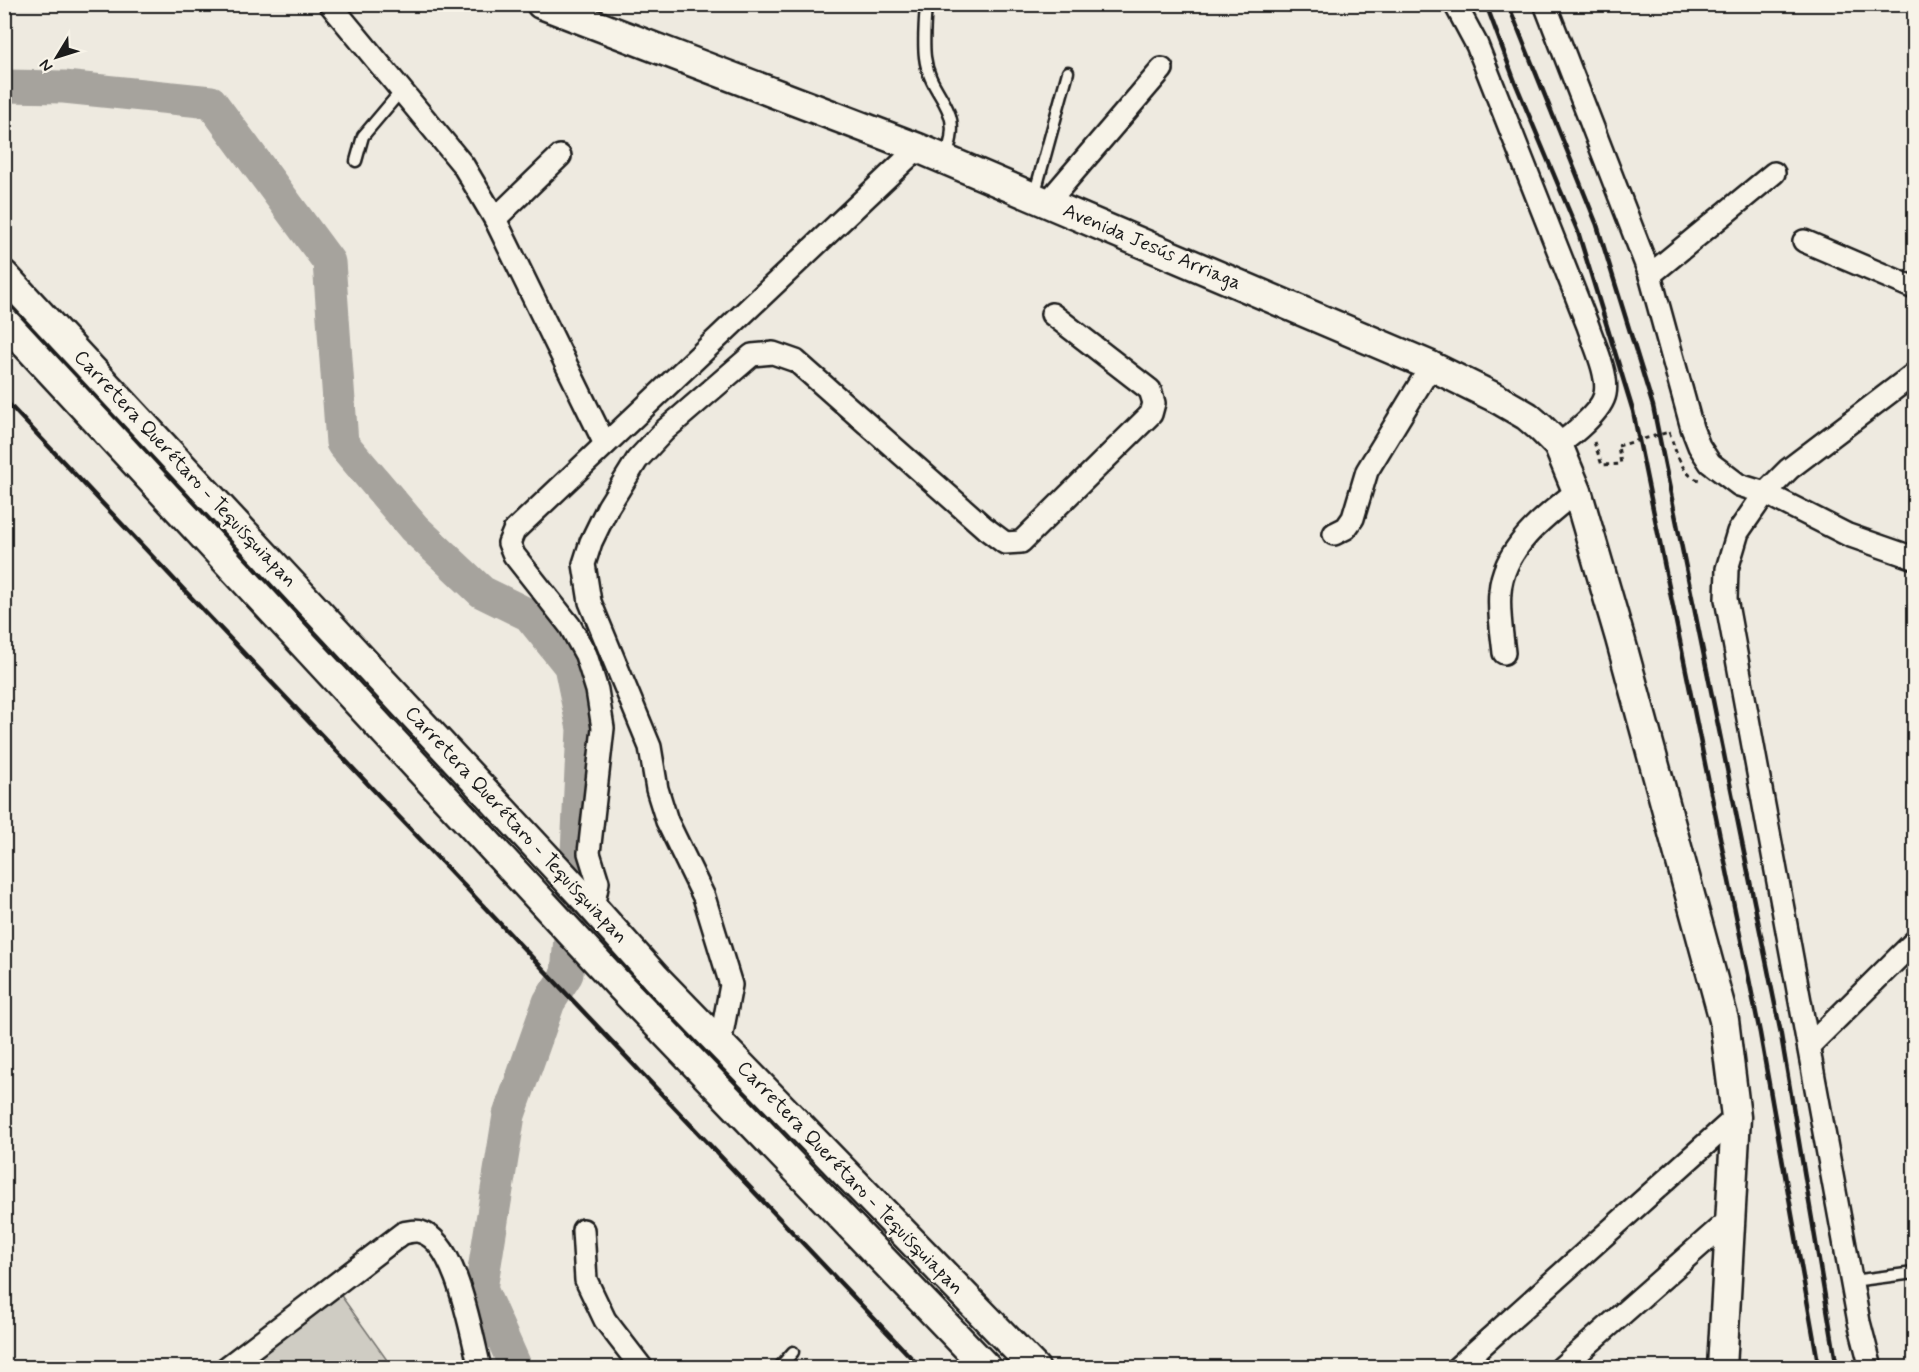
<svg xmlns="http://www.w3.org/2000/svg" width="1919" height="1372" font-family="Mynerve,sans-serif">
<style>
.green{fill:#cfccc3;stroke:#767470;stroke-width:1.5}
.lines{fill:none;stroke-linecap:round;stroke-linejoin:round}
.river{stroke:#a6a39d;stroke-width:33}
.lane-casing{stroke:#1c1c1c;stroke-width:15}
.street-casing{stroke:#1c1c1c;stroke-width:26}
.secondary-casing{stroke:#1c1c1c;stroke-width:33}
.path{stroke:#1c1c1c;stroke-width:3;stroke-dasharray:4.5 4.5;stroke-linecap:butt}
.lane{stroke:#f7f3e8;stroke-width:10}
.street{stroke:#f7f3e8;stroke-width:21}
.secondary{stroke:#f7f3e8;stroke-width:28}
.rail{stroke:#1c1c1c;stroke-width:4.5}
.path-bridge{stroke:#1c1c1c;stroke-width:3;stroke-dasharray:4.5 4.5;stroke-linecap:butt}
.labels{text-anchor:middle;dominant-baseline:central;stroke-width:5;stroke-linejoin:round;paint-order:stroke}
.street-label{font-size:20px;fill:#1c1c1c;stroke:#f7f3e8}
</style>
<rect width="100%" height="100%" fill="#eeeae0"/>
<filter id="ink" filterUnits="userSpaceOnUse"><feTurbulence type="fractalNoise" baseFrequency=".0167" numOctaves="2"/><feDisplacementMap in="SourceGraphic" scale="12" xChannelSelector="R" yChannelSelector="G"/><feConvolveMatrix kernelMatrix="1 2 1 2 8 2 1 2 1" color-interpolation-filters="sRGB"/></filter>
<g filter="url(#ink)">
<polygon class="green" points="337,1290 392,1367 243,1368"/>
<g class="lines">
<polyline class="river" points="4,86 64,87 211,102 329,262 342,443 414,528 482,592 529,615 570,666 583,729 577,852 567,974 549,1002 509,1115 481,1289 516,1368"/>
<g class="lane-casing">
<g id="lane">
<path d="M926,4C925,21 923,40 925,57C930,100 967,105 945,159"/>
<polyline points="356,161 363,136 401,91"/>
<polyline points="1034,196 1068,72"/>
<polyline points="1852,1281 1914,1273"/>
<polyline points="779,1368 793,1352"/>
</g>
</g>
<g class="street-casing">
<g id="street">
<polyline points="330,4 463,165 495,219 605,444"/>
<path d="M1455,4L1477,45L1588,326C1594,344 1609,375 1605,394C1602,411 1572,435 1558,445"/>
<polyline points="1545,4 1650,275 1692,428 1699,446 1710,463 1739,485 1765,493 1848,535 1914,558"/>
<polyline points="1048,202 1162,69"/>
<polyline points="495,219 560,156"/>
<polyline points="1804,241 1914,288"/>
<polyline points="1650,275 1774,173"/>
<polyline points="1334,534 1346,528 1353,518 1367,471 1431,366"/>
<path d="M1504,653C1502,633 1498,612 1500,592C1503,548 1545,516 1577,491"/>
<polyline points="593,908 598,882 589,853 603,728 597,690 586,655 570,626 514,555 509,543 514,531 918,148"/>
<polyline points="720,1044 731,985 704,897 667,821 657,789 650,747 590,602 584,564 591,542 608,507 637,460 665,430 752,355 773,353 796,361 985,528 1005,543 1021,542 1151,414 1154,403 1150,390 1052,314"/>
<polyline points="1809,1046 1914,942"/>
<polyline points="583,1230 586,1280 605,1320 642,1368"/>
<path d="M226,1368L403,1233C409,1232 416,1230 421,1232C457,1242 471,1334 480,1368"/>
<polyline points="1457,1368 1736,1117"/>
<polyline points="1561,1368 1730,1219"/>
<polyline points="1871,1368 1859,1322 1726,599 1727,569 1738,532 1765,493 1789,469 1914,374"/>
</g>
</g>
<g class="secondary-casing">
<g id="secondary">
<polyline points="541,4 918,148 1431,366 1496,398 1527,416 1541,428 1558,445 1577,491 1620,638 1724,1020 1736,1117 1722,1368"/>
<polyline points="4,275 588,902 656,978 1035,1368"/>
<polyline points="4,321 621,987 987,1368"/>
</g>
</g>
<g class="path">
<path d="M1669,432C1675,447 1681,477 1700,480"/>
<polyline points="1594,442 1602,465 1621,464 1618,446"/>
</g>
<use href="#lane" class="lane"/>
<use href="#street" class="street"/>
<use href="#secondary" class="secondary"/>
<g class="rail">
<polyline points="1486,4 1515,82 1578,232 1633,411 1760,1033 1819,1368"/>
<polyline points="1508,4 1597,225 1653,406 1780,1029 1837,1368"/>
<polyline points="4,399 186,592 921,1368"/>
</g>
<polyline class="path-bridge" points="1618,446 1669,432"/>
</g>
</g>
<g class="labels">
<g class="street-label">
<text transform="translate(1152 247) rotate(23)">Avenida Jesús Arriaga</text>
<text transform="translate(185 469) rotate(47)">Carretera Querétaro - Tequisquiapan</text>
<text transform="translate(516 825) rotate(47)">Carretera Querétaro - Tequisquiapan</text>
<text transform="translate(850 1178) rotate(46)">Carretera Querétaro - Tequisquiapan</text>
</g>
</g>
<rect width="1919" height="1372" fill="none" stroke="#f7f3e8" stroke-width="24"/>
<rect x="12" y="12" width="1895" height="1348" fill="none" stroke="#1c1c1c" stroke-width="2" filter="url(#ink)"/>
<g transform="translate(57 57) rotate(232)" stroke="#f7f3e8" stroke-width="4.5" paint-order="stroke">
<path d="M0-4.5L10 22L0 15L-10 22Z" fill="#1c1c1c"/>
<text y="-9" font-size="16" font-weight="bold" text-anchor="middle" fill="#1c1c1c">N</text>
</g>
</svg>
